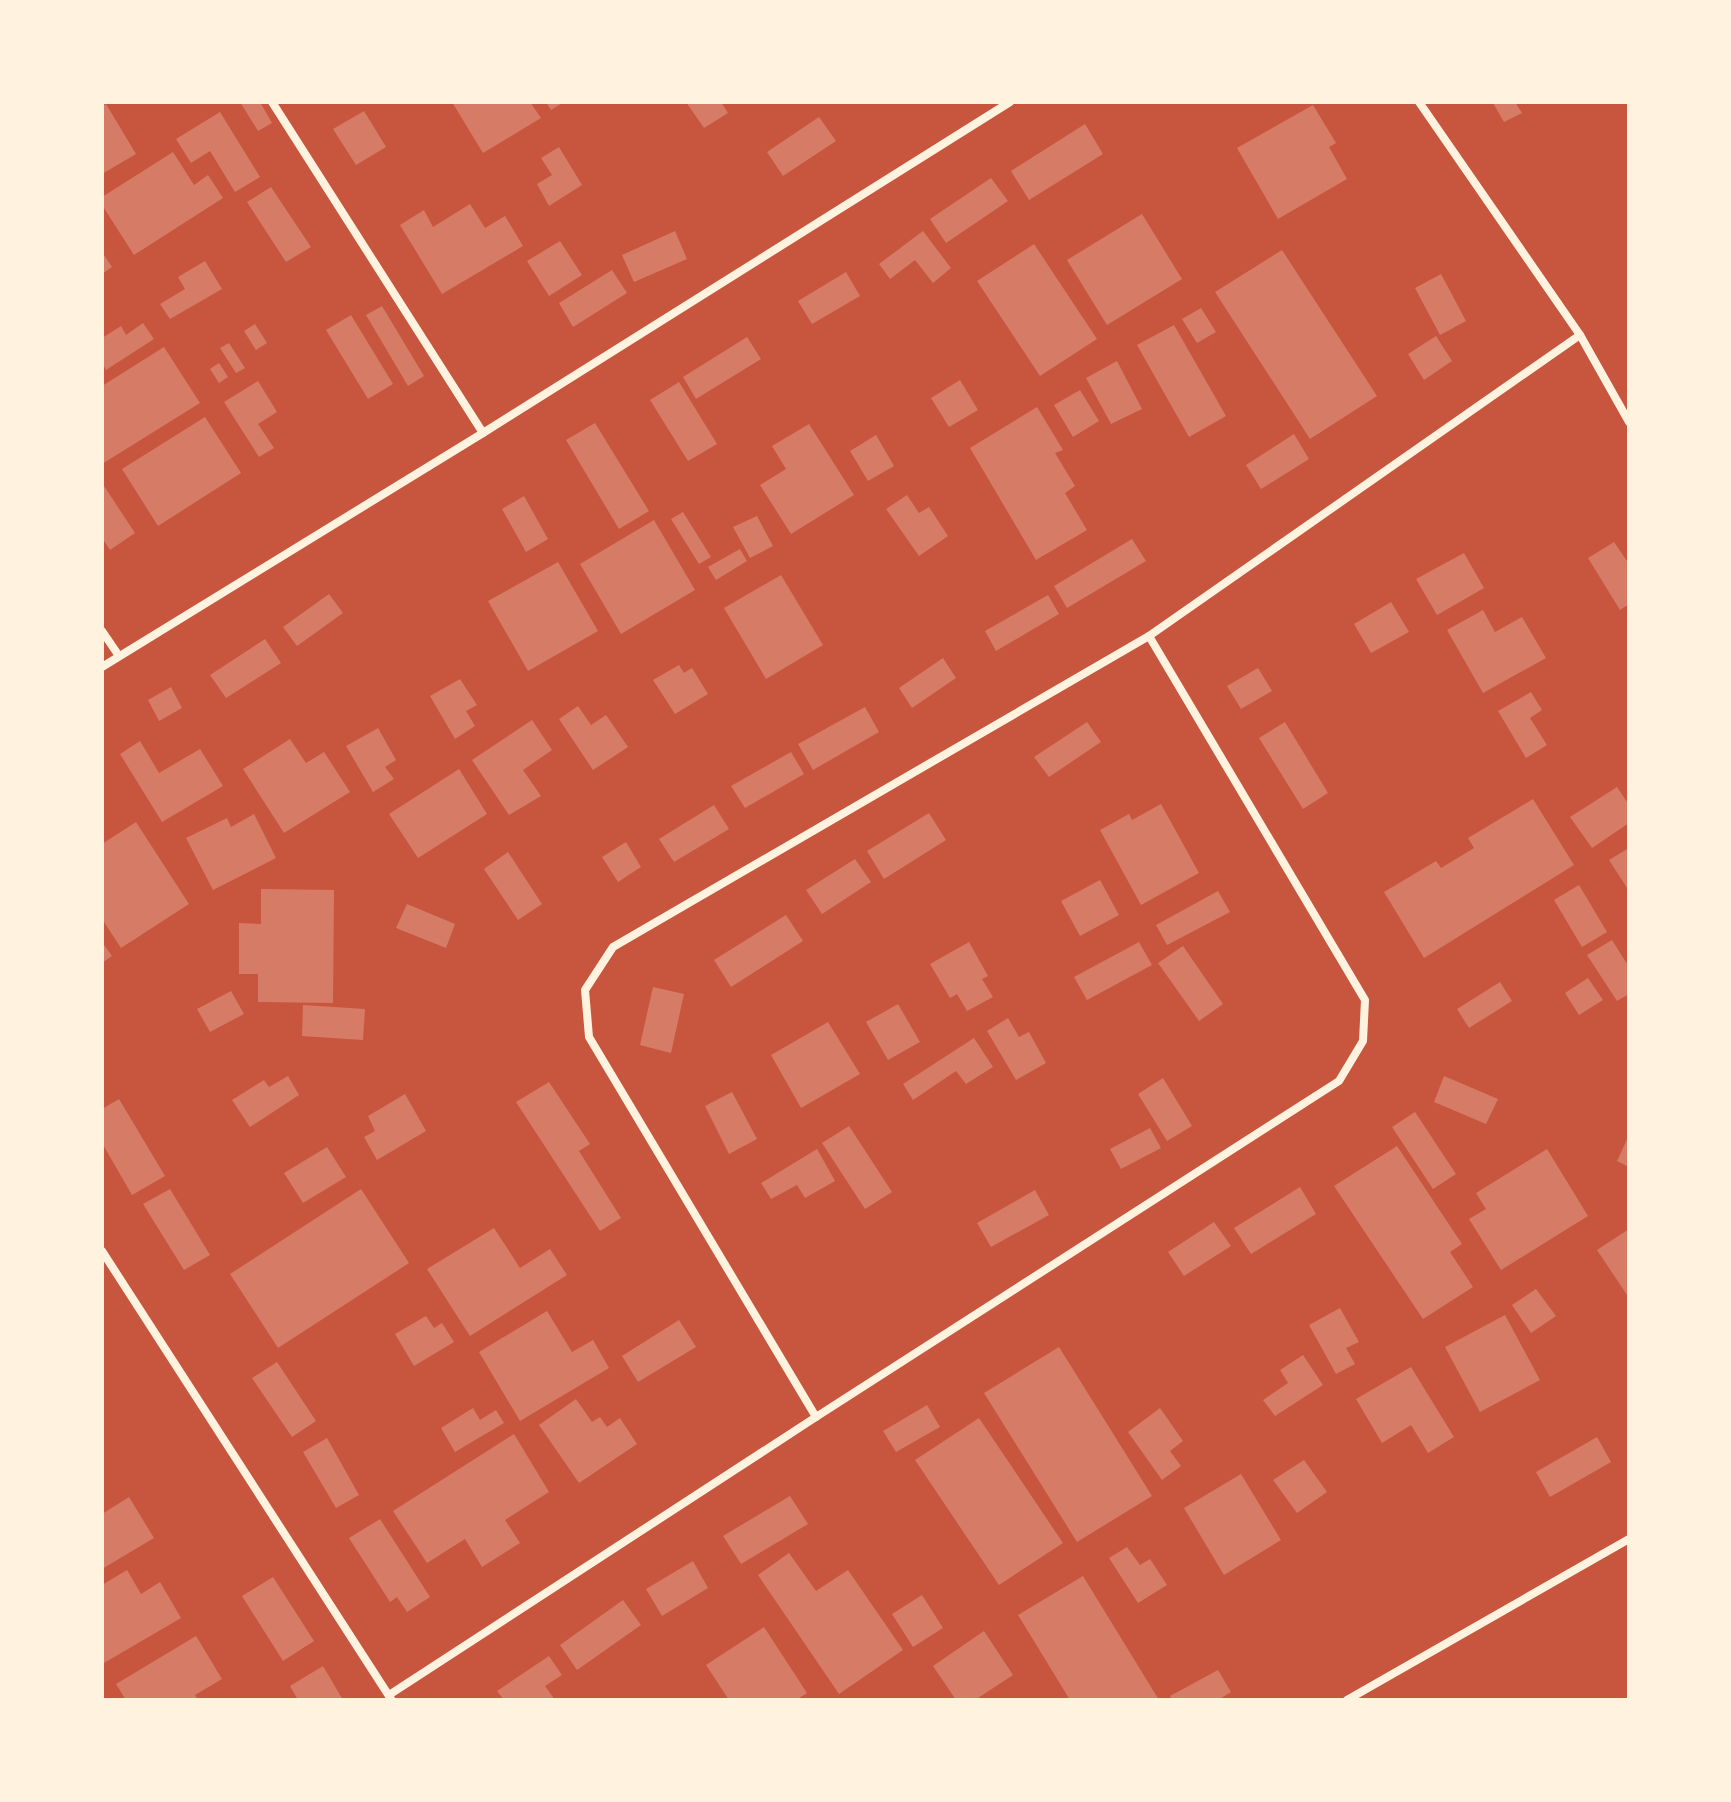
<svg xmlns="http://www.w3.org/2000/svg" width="1731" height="1802" font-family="'PT Serif',serif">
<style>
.building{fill:#d67c66}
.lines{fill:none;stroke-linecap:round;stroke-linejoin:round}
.minor{stroke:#fff3e0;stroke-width:8}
</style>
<rect width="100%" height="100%" fill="#c8553d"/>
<g class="building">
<polygon points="240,102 260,102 272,123 258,131"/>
<polygon points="452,102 530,102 541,118 483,153"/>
<polygon points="546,102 564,102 551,110"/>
<polygon points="686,102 721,102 728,113 704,128"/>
<polygon points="1495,102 1515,102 1522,113 1504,122 1493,103"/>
<polygon points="106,104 136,154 102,174 102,106"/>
<polygon points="1313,105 1336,143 1329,147 1347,179 1278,219 1237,148"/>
<polygon points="364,111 386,147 356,165 333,129"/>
<polygon points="220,112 260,177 235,192 210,151 191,163 176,139"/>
<polygon points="819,117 836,141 783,176 767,152"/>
<polygon points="1085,124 1103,154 1029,200 1011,171"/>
<polygon points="559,147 582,185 549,206 537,184 552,175 541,158"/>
<polygon points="173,152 194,185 208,175 223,198 134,255 102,205 102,197"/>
<polygon points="991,178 1008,201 946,243 930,219"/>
<polygon points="271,187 311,247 286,262 247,202"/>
<polygon points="470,204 485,228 505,216 523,246 442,294 400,225 424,210 433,227"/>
<polygon points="1142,214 1182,279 1107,325 1067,260"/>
<polygon points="675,231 687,259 634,282 622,255"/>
<polygon points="923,231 951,268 933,283 915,260 890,279 879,264"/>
<polygon points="560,241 582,275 549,296 527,261"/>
<polygon points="1034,244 1097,339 1040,376 977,281"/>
<polygon points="1282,250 1377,396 1310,439 1215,292"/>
<polygon points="102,252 112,267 102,274"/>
<polygon points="205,261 222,289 170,319 160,304 185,289 178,277"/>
<polygon points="612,270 627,293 573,327 559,303"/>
<polygon points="846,272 860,296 812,324 798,301"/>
<polygon points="1441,274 1466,321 1440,335 1415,288"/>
<polygon points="382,306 424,376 408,386 366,315"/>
<polygon points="1201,308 1216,332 1197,343 1182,319"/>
<polygon points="351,315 393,384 368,399 326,330"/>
<polygon points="143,323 154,339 106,370 102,363 102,338 121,326 126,335"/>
<polygon points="255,324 267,343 256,350 244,331"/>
<polygon points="1174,325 1226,416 1189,437 1137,345"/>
<polygon points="1436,336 1452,361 1424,380 1408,354"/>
<polygon points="747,337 761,359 696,399 683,377"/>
<polygon points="229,343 245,368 236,373 220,348"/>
<polygon points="164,347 200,403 102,464 102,386"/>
<polygon points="1117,361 1142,409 1111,424 1086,378"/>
<polygon points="219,363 228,377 219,383 210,369"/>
<polygon points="960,380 978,410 949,427 931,398"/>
<polygon points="258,381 277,412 258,424 274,448 259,457 224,402"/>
<polygon points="679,382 717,444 688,461 650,400"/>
<polygon points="1080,390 1099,421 1073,437 1054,405"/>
<polygon points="1037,407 1063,450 1055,453 1075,486 1065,493 1087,530 1036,560 970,448"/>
<polygon points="205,417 241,473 158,526 122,469"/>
<polygon points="595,423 649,511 619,529 566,440"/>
<polygon points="809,424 854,495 791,534 760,485 786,469 772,446"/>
<polygon points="1294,434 1309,459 1261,489 1246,465"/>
<polygon points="876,435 894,466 868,481 850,451"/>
<polygon points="102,483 135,533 110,550 102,538"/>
<polygon points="907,495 919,513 929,507 948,536 919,556 886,509"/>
<polygon points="524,496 548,539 526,552 502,509"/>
<polygon points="683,512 711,557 699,564 671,519"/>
<polygon points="757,516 773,546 750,558 733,527"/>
<polygon points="654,520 695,590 621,634 580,564"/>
<polygon points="1132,539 1146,561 1067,608 1054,586"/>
<polygon points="1614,542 1629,564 1629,604 1620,610 1588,558"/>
<polygon points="740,549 747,561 716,580 708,567"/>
<polygon points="1464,553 1484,588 1437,615 1416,579"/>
<polygon points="558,562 598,631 528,671 488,601"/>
<polygon points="781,575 823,645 766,679 724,608"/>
<polygon points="329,594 343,613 297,646 283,627"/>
<polygon points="1048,595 1059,614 996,651 985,631"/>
<polygon points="1391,602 1409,632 1371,653 1354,624"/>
<polygon points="1483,610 1495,632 1522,617 1546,658 1483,693 1447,630"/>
<polygon points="265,639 281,663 226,698 210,675"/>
<polygon points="943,658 956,678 912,708 899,688"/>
<polygon points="679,665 684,673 692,668 708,694 675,714 653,680"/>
<polygon points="1258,668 1272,691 1241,709 1227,686"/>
<polygon points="460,679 477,705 466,711 475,726 455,739 430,696"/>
<polygon points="171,687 182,708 159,721 148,700"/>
<polygon points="1531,692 1542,710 1530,718 1547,745 1526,758 1498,711"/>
<polygon points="578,706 591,725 606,715 628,747 593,770 559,719"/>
<polygon points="865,707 879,732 813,770 798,744"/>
<polygon points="532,720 552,750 523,770 541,796 509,815 472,760"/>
<polygon points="1087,722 1101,742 1049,777 1034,757"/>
<polygon points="1285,722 1328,793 1303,809 1259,738"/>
<polygon points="378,728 396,760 385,767 394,779 373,792 346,746"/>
<polygon points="290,739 306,763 324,752 350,792 284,833 243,769"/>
<polygon points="140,741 159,773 200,749 223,786 162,822 120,754"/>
<polygon points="791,752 804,774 745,808 731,786"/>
<polygon points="459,769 487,814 418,858 389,814"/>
<polygon points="1617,787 1629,805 1629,823 1592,848 1570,817"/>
<polygon points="1533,799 1574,865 1424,958 1384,892 1436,861 1441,868 1474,848 1468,838"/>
<polygon points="1161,804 1199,873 1141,905 1100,830 1129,814 1132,820"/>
<polygon points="714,805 729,829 674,862 659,839"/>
<polygon points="929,813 946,840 884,879 867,851"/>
<polygon points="254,814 276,858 213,890 186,838 227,818 231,827"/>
<polygon points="136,822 189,904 121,948 102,919 102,844"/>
<polygon points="626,842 641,867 618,882 602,857"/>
<polygon points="1629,848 1629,891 1609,860"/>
<polygon points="508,852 542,904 518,920 484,869"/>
<polygon points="855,859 871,882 822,914 806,890"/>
<polygon points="1100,880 1119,915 1080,936 1061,901"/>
<polygon points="1579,885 1607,932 1582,947 1554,900"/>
<polygon points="261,889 334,890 333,1003 258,1002 258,974 239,974 239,923 261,924"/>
<polygon points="1218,891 1230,912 1167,945 1156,925"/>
<polygon points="407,904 455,924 446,948 396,928"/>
<polygon points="786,915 803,941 731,987 714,960"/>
<polygon points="1612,940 1629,967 1629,994 1617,1001 1587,955"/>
<polygon points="102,942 112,956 102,963"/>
<polygon points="969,942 988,976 982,979 993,997 967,1011 957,994 950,998 930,964"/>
<polygon points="1139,942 1152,965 1087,1000 1074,977"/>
<polygon points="1183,946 1223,1004 1199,1021 1158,963"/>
<polygon points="1588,978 1603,1000 1579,1015 1565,993"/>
<polygon points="1500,982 1512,1001 1469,1028 1457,1009"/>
<polygon points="653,987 684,994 671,1053 640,1045"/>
<polygon points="231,991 244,1014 210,1032 197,1009"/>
<polygon points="898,1004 920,1042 888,1060 866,1022"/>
<polygon points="303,1005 365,1009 363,1040 302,1036"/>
<polygon points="1008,1018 1019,1037 1029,1032 1046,1063 1016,1080 987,1031"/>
<polygon points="828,1022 860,1074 801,1108 771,1055"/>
<polygon points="974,1038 993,1067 966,1084 956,1071 913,1100 903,1084"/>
<polygon points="288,1076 299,1095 250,1127 232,1100 264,1080 269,1087"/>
<polygon points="1444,1076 1498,1099 1486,1124 1434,1102"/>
<polygon points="1163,1078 1192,1126 1167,1141 1138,1094"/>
<polygon points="549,1082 590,1144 579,1151 621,1218 600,1231 516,1102"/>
<polygon points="732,1092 757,1139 729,1154 705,1106"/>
<polygon points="405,1094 426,1131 377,1160 364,1137 375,1131 368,1116"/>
<polygon points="119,1099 165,1176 132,1195 102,1143 102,1109"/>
<polygon points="1415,1112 1456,1174 1433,1189 1392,1127"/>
<polygon points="849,1126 892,1192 865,1209 822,1143"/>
<polygon points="1150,1128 1161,1148 1121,1169 1110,1149"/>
<polygon points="1629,1135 1629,1167 1617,1161"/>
<polygon points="1397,1146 1462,1244 1450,1252 1473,1287 1423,1319 1334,1186"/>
<polygon points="327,1147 346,1177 303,1203 284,1173"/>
<polygon points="817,1149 835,1181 805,1198 797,1185 771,1199 761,1183"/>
<polygon points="1547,1149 1588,1216 1501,1270 1469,1219 1486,1209 1476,1193"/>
<polygon points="1300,1187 1316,1214 1251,1254 1234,1228"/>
<polygon points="170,1189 210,1255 184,1270 143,1204"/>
<polygon points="361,1189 409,1263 278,1348 230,1274"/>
<polygon points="1035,1190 1049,1215 991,1247 977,1223"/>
<polygon points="1214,1222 1231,1246 1184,1276 1168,1252"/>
<polygon points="494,1228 520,1268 550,1249 567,1275 470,1336 427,1269"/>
<polygon points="1629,1229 1629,1298 1597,1250"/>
<polygon points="1536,1289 1556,1316 1531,1333 1512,1305"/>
<polygon points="1340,1308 1359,1342 1346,1348 1355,1364 1336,1374 1309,1325"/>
<polygon points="547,1311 572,1352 593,1340 609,1368 520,1421 479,1352"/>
<polygon points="1505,1315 1540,1380 1480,1412 1445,1347"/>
<polygon points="426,1316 434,1328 442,1323 454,1342 414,1366 395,1334"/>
<polygon points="679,1320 696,1347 638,1382 622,1356"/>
<polygon points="1059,1347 1152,1496 1077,1542 984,1393"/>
<polygon points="1303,1355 1323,1385 1275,1416 1263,1400 1288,1383 1280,1370"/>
<polygon points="277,1362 316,1421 292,1437 252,1378"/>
<polygon points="1411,1367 1454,1437 1428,1453 1411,1425 1382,1443 1356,1399"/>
<polygon points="576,1399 592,1422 600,1417 607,1427 620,1418 637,1444 579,1483 539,1425"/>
<polygon points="927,1405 940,1427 896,1452 883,1431"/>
<polygon points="473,1408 480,1420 496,1410 504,1423 455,1452 441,1428"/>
<polygon points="1160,1408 1183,1441 1170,1451 1181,1466 1162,1480 1128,1432"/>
<polygon points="979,1418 1063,1543 999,1585 915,1460"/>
<polygon points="514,1434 549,1492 505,1520 520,1543 482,1567 465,1539 427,1563 393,1511"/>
<polygon points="1597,1437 1611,1462 1550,1497 1536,1472"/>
<polygon points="327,1438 359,1495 336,1508 303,1452"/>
<polygon points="1304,1460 1327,1492 1297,1513 1273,1480"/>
<polygon points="1241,1474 1281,1540 1224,1575 1184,1508"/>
<polygon points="790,1496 808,1524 741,1564 723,1536"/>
<polygon points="129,1497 154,1538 102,1569 102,1514"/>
<polygon points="380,1519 430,1597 407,1612 397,1597 390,1602 349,1538"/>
<polygon points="1127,1547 1140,1565 1150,1559 1167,1585 1138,1603 1109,1558"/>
<polygon points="789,1553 816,1591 848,1570 903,1650 839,1694 758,1575"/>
<polygon points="693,1561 708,1588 662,1616 646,1589"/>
<polygon points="127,1570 141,1594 160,1582 181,1618 104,1663 102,1660 102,1585"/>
<polygon points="1083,1576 1159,1700 1070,1700 1018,1615"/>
<polygon points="273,1577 314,1641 283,1661 242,1596"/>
<polygon points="922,1595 943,1628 913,1647 892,1614"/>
<polygon points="623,1600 641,1625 577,1670 560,1645"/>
<polygon points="764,1627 807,1693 796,1700 729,1700 706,1665"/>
<polygon points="984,1631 1013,1675 975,1700 956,1700 933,1666"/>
<polygon points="196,1636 222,1679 195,1695 198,1700 126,1700 116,1684"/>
<polygon points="549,1656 562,1675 545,1686 555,1700 504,1700 497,1691"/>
<polygon points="323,1666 343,1700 298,1700 290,1686"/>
<polygon points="1218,1670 1231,1692 1218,1700 1172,1700 1170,1696"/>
</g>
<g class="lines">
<g class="minor">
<polyline points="272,102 483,433"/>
<polyline points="1419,102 1580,335 1629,422"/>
<polyline points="102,631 119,656"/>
<polyline points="102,667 483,433 1010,102"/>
<polyline points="102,1251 391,1699"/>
<polyline points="816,1417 589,1037 585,990 613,947 1149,636"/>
<polyline points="389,1695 816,1417 1339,1081 1363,1041 1365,1000 1149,636 1580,335"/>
<polyline points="1347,1700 1629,1539"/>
</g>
</g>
<rect width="1731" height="1802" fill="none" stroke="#fff3e0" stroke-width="208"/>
</svg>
